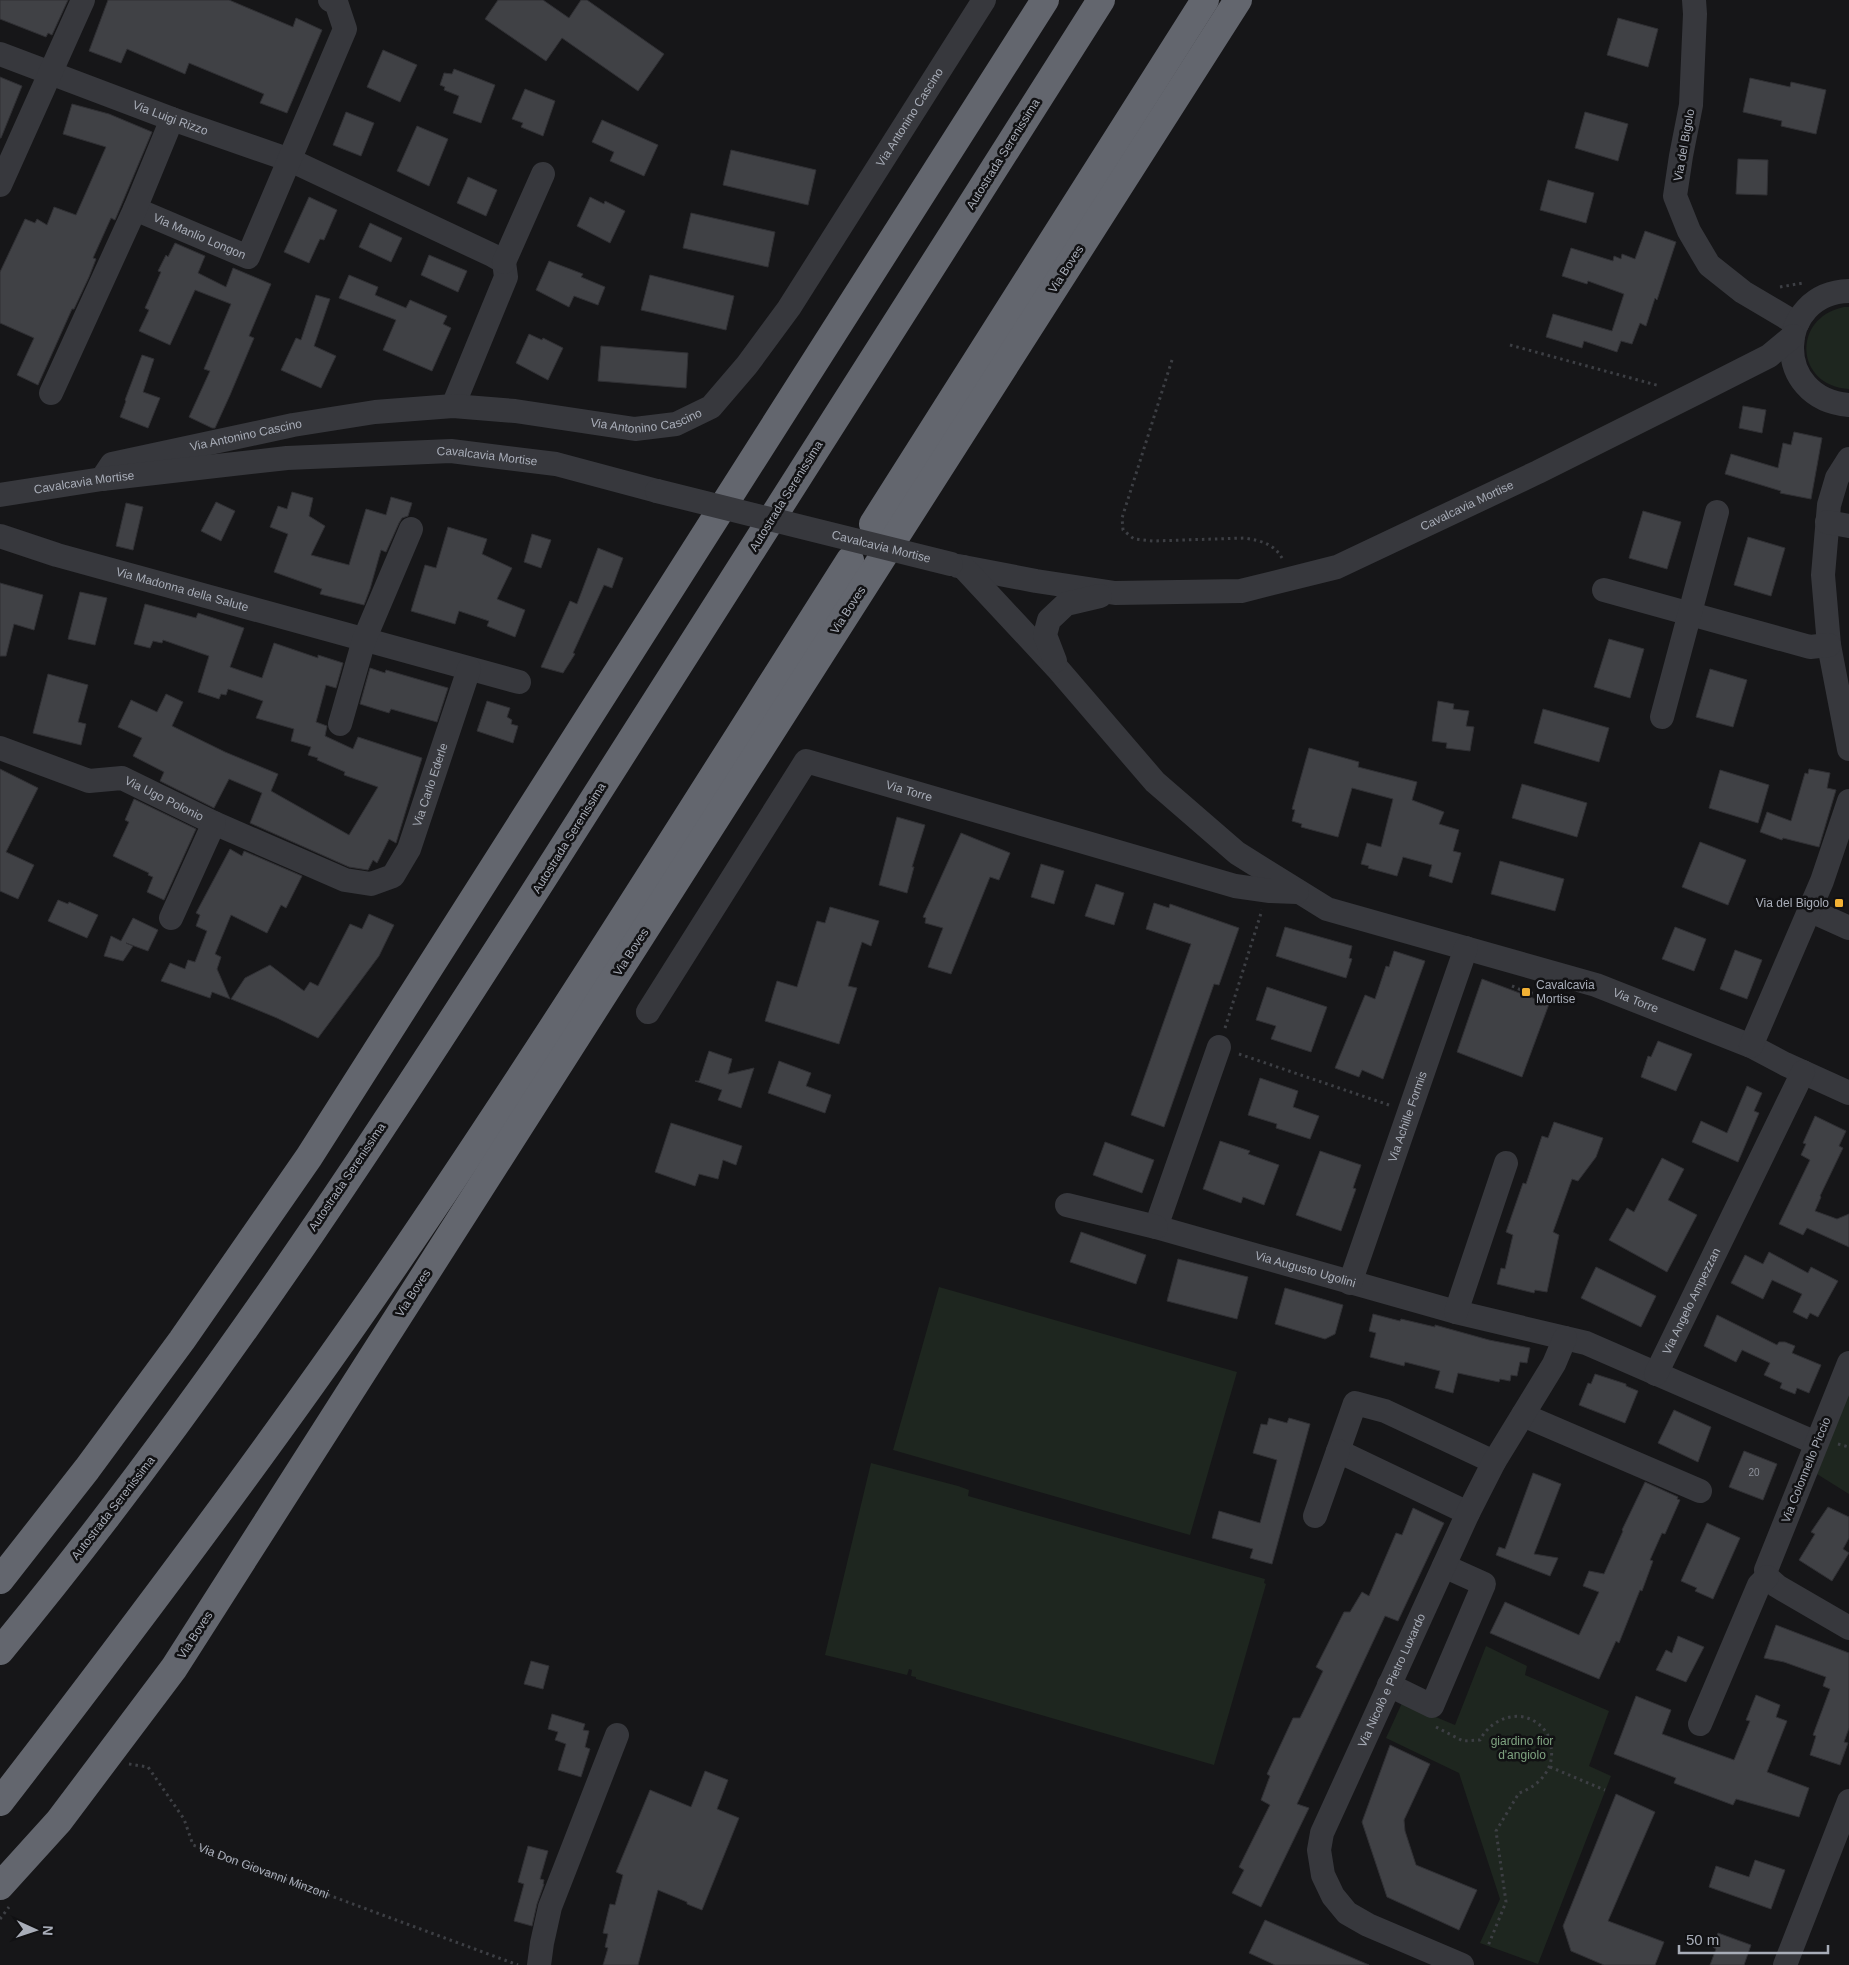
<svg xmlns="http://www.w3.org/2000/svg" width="1849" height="1965" font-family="Helvetica,sans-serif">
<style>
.green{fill:#1e261f}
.building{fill:#404145;stroke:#303034}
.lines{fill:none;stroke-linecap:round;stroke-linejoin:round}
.path{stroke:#3d3f44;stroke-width:3;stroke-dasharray:2.5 4;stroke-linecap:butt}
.minor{stroke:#37383d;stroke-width:24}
.highway{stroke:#63666e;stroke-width:28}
.minor-bridge{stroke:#37383d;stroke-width:24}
.poi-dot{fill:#f2b134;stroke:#111113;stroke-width:2}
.labels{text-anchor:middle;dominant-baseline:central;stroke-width:5;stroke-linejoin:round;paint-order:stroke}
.number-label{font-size:10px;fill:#8e929b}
.street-label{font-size:12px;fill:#a8adb8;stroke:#111113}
.poi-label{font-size:12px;fill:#a8adb8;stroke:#111113;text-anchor:end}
.park-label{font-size:12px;fill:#7fa381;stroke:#111113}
</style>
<rect width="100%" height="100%" fill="#161618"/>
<g class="green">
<path d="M1844,307H1849V389C1795,386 1791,318 1844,307Z"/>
<polygon points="939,1287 1237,1372 1190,1535 893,1450"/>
<polygon points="1849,1390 1849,1494 1817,1474"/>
<polygon points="871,1463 958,1486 969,1490 968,1496 1265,1579 1264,1583 1266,1584 1214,1765 916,1679 916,1677 911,1676 912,1670 909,1669 907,1675 825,1655"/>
<polygon points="1486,1646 1527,1666 1525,1675 1609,1711 1589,1766 1611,1776 1538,1964 1480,1943 1500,1899 1459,1773 1386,1738 1402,1703 1455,1725"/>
</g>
<g class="building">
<polygon points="0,0 68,0 52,35 48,33 46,37 0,19"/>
<polygon points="108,0 229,0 293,27 296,18 322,30 287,113 260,103 264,94 189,63 185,74 127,49 121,63 89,51"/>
<polygon points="498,0 543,0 569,18 581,0 587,0 664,54 638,91 562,38 546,61 485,19"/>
<polygon points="1618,18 1658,29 1648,67 1607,55"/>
<polygon points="383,50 417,65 400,102 367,87"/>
<polygon points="454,69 495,85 481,123 453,113 459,96 444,90 445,87 440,85 444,73 452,74"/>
<polygon points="0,77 22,86 1,138 0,138"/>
<polygon points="1750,78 1790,87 1791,82 1826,90 1816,134 1781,126 1782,121 1743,112"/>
<polygon points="525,89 555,101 543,136 521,127 523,123 512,119"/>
<polygon points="72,104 109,114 152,132 115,220 111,218 93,258 96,259 89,277 74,309 72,309 38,385 17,375 34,338 0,323 0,272 25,219 35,223 37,219 47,225 54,207 76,215 106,147 63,134"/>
<polygon points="346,112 374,123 361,156 333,145"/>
<polygon points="1585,112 1628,124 1618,161 1575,148"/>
<polygon points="602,120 658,145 644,176 610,161 614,152 592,142"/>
<polygon points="417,126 448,139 429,186 397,171"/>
<polygon points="731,150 816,170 808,205 723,185"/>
<polygon points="1738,159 1768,160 1767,195 1736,194"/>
<polygon points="468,177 497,190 486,216 457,203"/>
<polygon points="1548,180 1594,193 1586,223 1540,210"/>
<polygon points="309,197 337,210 324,240 320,239 309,263 284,252"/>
<polygon points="590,197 604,204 605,201 625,211 610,243 577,226"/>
<polygon points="691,213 775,232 768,267 683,248"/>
<polygon points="370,223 402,238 391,262 359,247"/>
<polygon points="1645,231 1676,242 1657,300 1655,298 1646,326 1640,323 1632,344 1621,341 1617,352 1584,341 1582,348 1546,337 1553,314 1612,331 1624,294 1588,281 1587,284 1562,276 1571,248 1613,261 1614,256 1621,259 1622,254 1635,259"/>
<polygon points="175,243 205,256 198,273 226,287 233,268 271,284 249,336 254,338 230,395 215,428 212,428 189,417 210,371 204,369 231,304 195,290 170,345 139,331 149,310 145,308 161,272 158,271 166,255 168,257"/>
<polygon points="429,255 467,271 458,292 421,275"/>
<polygon points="549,261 583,274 581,277 605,287 598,305 574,296 569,307 536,290"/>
<polygon points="349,275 378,287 375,295 406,308 410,300 447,316 443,324 451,328 432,371 383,350 396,320 339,298"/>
<polygon points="650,275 734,296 726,330 641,310"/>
<polygon points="316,295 330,299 314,346 336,356 321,388 281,370 296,338 301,340"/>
<polygon points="529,334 542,340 543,338 563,348 548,380 516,363"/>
<polygon points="601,346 688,353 686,388 598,381"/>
<polygon points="142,355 154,359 143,392 160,398 148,428 120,417 126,401 125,400"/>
<polygon points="1743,406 1766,410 1762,433 1739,428"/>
<polygon points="1794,432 1822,438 1811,499 1780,493 1781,491 1725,474 1731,454 1778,468 1783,443 1791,445"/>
<polygon points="292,492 313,498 309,516 325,526 311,555 349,565 366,509 386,515 391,497 412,503 408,516 402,518 399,523 386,552 381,550 370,589 364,605 320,594 322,589 274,572 288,534 270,527 278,506 287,509"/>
<polygon points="216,502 235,511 221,541 201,531"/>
<polygon points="126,503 143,507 133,550 116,546"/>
<polygon points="1643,511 1681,522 1667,569 1629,558"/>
<polygon points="448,527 487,539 482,554 512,568 497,599 525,610 515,637 487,626 489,621 459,611 455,624 411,611 425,565 436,568"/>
<polygon points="532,534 551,540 541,568 524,562"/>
<polygon points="1748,537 1785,548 1771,596 1734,585"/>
<polygon points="598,548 623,558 612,588 604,585 573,653 575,654 563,673 541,667 570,601 577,604"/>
<polygon points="0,583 43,595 34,630 14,624 6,656 0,656"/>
<polygon points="80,592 107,598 95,645 68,639"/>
<polygon points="145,604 196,618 198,613 244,628 230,667 262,678 274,643 318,658 318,655 343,663 336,688 326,685 316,722 327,726 325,736 353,749 358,737 422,758 396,843 389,839 377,863 373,860 368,870 349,867 250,823 262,793 229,779 214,808 160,781 164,772 133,756 142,738 118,727 131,700 157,712 166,694 183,702 172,726 225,752 278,774 271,791 349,835 378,787 344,775 345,772 317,760 318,758 308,755 311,747 291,741 294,729 256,718 263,701 228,689 226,695 221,694 219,699 198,692 209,656 163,640 162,643 153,641 150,648 134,644"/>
<polygon points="1609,639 1644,649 1630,698 1594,687"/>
<polygon points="370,668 385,673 386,670 448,688 437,722 391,709 389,713 360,704"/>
<polygon points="1710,669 1747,680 1733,727 1696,717"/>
<polygon points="48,674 88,685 78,722 86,724 81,745 33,733"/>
<polygon points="487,701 510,708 507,717 512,720 511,724 518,726 513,743 477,731"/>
<polygon points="1438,701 1454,704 1453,709 1469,711 1466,726 1474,727 1470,751 1446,748 1447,743 1432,741"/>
<polygon points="1543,709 1609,728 1599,762 1534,743"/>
<polygon points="1309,748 1359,762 1358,767 1417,782 1412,800 1444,812 1439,824 1459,830 1453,851 1461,853 1452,883 1429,876 1432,865 1403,857 1397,876 1368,868 1369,866 1361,864 1367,843 1381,847 1393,799 1352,788 1338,837 1301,827 1302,824 1292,821 1295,810 1292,809"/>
<polygon points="0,769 38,788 6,852 34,865 18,899 0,891"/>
<polygon points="1809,769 1830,773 1827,788 1836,790 1819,847 1783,838 1782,840 1760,832 1767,812 1791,821 1805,773 1808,774"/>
<polygon points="1720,770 1769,785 1758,823 1709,808"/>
<polygon points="1522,784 1587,803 1577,837 1512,818"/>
<polygon points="134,799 196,829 164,900 147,892 153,877 148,875 149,873 113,856 129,822 125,820"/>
<polygon points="897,817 925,825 912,867 914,867 907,893 879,885"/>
<polygon points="961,833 1010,853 999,880 990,877 951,974 928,967 943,928 925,923 926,918 923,917"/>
<polygon points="1700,842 1746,860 1728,905 1682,887"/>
<polygon points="230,849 242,856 244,851 302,876 286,908 281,905 267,933 231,915 215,954 221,957 217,969 230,999 212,992 210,998 161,981 170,963 185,969 188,960 195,962 207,931 196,926 200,915 196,913"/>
<polygon points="1500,861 1564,879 1555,911 1491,894"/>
<polygon points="1041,864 1064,871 1054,904 1031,897"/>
<polygon points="1096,884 1124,893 1114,925 1085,916"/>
<polygon points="58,900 68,904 69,902 98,915 87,938 48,921"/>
<polygon points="1154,903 1169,908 1170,904 1239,928 1219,985 1214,984 1164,1127 1131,1115 1191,944 1146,929"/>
<polygon points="830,907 879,921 871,946 862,942 848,986 857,988 839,1044 765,1021 777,981 797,987 817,921 825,923"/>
<polygon points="369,914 394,925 379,956 318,1038 277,1018 231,999 245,978 270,965 304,991 310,982 318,986 350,924 362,929"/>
<polygon points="133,918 158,930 148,951 126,943 133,946 123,961 104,956 111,936 121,941"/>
<polygon points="1285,927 1352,946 1349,958 1352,959 1346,978 1276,956"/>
<polygon points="1675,927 1706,939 1694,971 1662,959"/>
<polygon points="1735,950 1762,960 1747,999 1720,989"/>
<polygon points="1394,951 1425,961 1383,1079 1362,1070 1359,1077 1335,1068 1365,995 1375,999 1386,966 1389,967"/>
<polygon points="1482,979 1549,1004 1522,1077 1457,1052"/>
<polygon points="1267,987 1327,1007 1311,1052 1271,1039 1276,1026 1256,1020"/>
<polygon points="1658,1041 1692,1054 1676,1091 1641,1077 1648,1056 1651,1057"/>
<polygon points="709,1051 732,1059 728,1074 754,1068 741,1108 718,1100 722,1090 695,1081 699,1081"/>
<polygon points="779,1061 811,1073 806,1086 831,1095 825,1113 768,1093"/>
<polygon points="1260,1078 1298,1091 1293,1107 1319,1116 1310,1139 1276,1128 1277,1124 1248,1115"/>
<polygon points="1747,1086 1762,1093 1754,1111 1759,1113 1738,1162 1692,1142 1701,1121 1727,1133"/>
<polygon points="1815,1116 1846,1131 1839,1146 1843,1148 1820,1196 1821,1197 1815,1211 1837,1219 1849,1214 1849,1247 1807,1228 1803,1235 1779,1224 1810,1160 1801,1155 1806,1144 1803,1143"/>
<polygon points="1554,1122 1603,1138 1596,1157 1578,1181 1572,1179 1553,1232 1559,1235 1547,1292 1535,1290 1534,1293 1497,1284 1501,1268 1505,1269 1513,1235 1506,1232 1523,1183 1526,1184 1542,1136 1548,1138"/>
<polygon points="671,1123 742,1146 736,1165 723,1160 718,1179 699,1174 695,1186 655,1172"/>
<polygon points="1220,1141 1250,1151 1248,1154 1279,1165 1264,1205 1243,1197 1241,1203 1203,1189"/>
<polygon points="1105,1142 1154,1160 1142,1193 1093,1175"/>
<polygon points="1320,1151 1361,1165 1353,1188 1356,1189 1341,1231 1296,1215"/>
<polygon points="1662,1158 1684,1169 1668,1200 1697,1215 1667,1272 1609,1240 1627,1208 1634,1212"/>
<polygon points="1081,1232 1146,1255 1136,1284 1070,1262"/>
<polygon points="1769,1252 1808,1273 1811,1267 1838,1281 1818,1317 1810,1313 1807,1319 1793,1312 1802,1294 1772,1280 1763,1299 1731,1283 1745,1255 1763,1264"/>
<polygon points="1178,1259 1248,1277 1237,1319 1167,1301"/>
<polygon points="1596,1267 1656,1296 1641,1327 1581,1298"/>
<polygon points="1285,1288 1343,1305 1335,1334 1325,1339 1275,1324"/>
<polygon points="1373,1314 1400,1321 1401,1319 1435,1327 1435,1325 1489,1340 1530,1348 1527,1363 1520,1362 1517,1376 1511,1375 1510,1381 1500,1379 1499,1382 1458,1373 1453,1393 1435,1388 1440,1371 1405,1362 1404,1366 1370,1357 1376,1333 1369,1331"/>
<polygon points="1717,1315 1777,1345 1779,1342 1785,1342 1795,1346 1792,1353 1821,1365 1809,1393 1797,1388 1795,1394 1780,1388 1782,1383 1764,1375 1770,1363 1742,1350 1736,1362 1704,1346"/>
<polygon points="1595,1374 1626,1384 1626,1386 1638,1391 1625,1423 1579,1405 1588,1383 1591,1384"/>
<polygon points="1674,1410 1711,1427 1698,1462 1658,1443"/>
<polygon points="1269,1418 1287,1423 1289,1418 1310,1424 1272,1564 1250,1558 1253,1549 1212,1538 1219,1511 1260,1523 1277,1460 1253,1453 1261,1424 1267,1425"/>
<polygon points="1744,1451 1777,1464 1763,1500 1729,1487"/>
<polygon points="1533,1473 1561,1484 1534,1554 1558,1558 1550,1576 1496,1555 1499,1547 1505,1549"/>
<polygon points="1645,1482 1678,1497 1677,1499 1680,1500 1665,1534 1662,1533 1650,1560 1653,1561 1642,1591 1640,1590 1619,1643 1616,1641 1599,1679 1490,1633 1505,1602 1579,1635 1599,1592 1583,1586 1589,1571 1604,1574 1623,1531 1622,1530"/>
<polygon points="1828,1507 1849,1517 1849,1538 1843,1549 1849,1553 1832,1581 1799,1560 1815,1534 1811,1532"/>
<polygon points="1413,1508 1444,1523 1398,1621 1385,1616 1297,1804 1309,1808 1261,1907 1232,1893 1244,1870 1239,1867 1270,1805 1261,1800 1270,1776 1267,1774 1293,1718 1300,1718 1323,1671 1316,1667 1344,1612 1350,1612 1362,1592 1369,1596 1396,1533 1402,1535"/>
<polygon points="1707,1523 1740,1538 1713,1599 1695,1591 1697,1588 1681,1581"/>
<polygon points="1776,1625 1849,1653 1849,1728 1844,1742 1848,1743 1840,1765 1810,1755 1816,1736 1813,1735 1830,1689 1823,1686 1826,1677 1784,1662 1764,1658"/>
<polygon points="1678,1636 1704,1647 1686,1682 1656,1670 1666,1650 1672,1653"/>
<polygon points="531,1661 549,1666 543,1689 524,1684"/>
<polygon points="1756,1695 1780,1705 1776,1717 1787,1721 1767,1772 1809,1788 1799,1817 1736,1799 1733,1805 1674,1783 1676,1778 1614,1754 1636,1696 1671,1710 1662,1734 1734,1760 1750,1721 1746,1720"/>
<polygon points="552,1714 585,1724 583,1730 589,1731 585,1747 590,1749 581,1777 558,1770 566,1744 555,1740 558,1732 548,1729"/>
<polygon points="1390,1745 1430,1764 1404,1820 1405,1831 1416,1865 1477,1890 1459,1930 1387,1897 1362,1822"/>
<polygon points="705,1771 728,1780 717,1809 739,1818 702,1910 687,1904 687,1902 658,1890 638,1965 603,1965 608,1948 605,1947 608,1934 603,1933 610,1904 615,1905 623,1875 616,1872 650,1790 691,1807"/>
<polygon points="1616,1794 1655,1812 1608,1921 1664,1942 1655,1965 1604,1965 1571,1951 1563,1926"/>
<polygon points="528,1846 548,1851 540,1879 544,1880 543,1884 544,1884 537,1904 532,1926 514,1921 524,1884 518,1882"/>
<polygon points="1755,1860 1785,1870 1771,1909 1709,1887 1716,1866 1749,1877"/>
<polygon points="1265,1920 1369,1965 1275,1965 1249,1953"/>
<polygon points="1718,1933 1751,1945 1744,1965 1710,1965 1716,1949 1713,1947"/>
</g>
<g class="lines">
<g class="path">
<polyline points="1780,287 1803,283"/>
<polyline points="1510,345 1660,386"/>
<path d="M1172,360L1122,518L1123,530L1134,539L1153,541L1245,538C1262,541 1275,544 1283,560"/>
<polyline points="1512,986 1526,992 1552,997"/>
<polyline points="1225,1028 1262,910"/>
<polyline points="1239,1054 1389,1105"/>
<polyline points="1838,1444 1849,1447"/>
<path d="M1436,1727L1463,1741L1480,1740C1493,1715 1527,1706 1546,1732C1549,1736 1550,1742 1551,1747C1555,1769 1539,1786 1519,1793L1496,1831L1506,1902L1488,1946"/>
<path id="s1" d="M129,1764L148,1767L184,1819L193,1845L518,1965"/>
<polyline points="1550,1767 1605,1790"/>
<polyline points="0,1919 9,1907"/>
</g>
<g class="minor">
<polyline points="1694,0 1695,14 1691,105 1681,156 1675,196 1689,231 1709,265 1743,292 1797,324"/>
<path id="s2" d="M0,54L172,119L290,160L492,255L504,262L506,277L453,406"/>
<polyline points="0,185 83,0"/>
<path id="s3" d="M135,209L248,257L345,29L336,2L330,0"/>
<polyline points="504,262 543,174"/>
<path d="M1849,291C1775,293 1771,399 1849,405"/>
<polyline points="51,393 135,209 172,119"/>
<polyline points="1849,459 1837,478 1829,505 1823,575 1829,645 1849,749"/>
<path id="s4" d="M102,479L112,464L293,425L375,412L453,406L515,411L635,429L676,424L711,407L747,365L789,308L984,0"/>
<path id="s5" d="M0,495L102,479L287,458L451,451L556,464L657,491"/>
<polyline points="1827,522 1849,526"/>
<path id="s6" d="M0,536L57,555L519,682"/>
<path id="s7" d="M958,566L1036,581L1115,593L1241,591L1337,567L1538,472L1696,393L1769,356L1793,336"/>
<path id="s8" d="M963,567L1057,668L1155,782L1237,853L1327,909L1596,985L1751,1046L1785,1064L1849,1093"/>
<polyline points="1604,590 1810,647 1829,645"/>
<polyline points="1055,661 1045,635 1049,620 1066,604 1100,596"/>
<polyline points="1662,717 1717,512"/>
<polyline points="340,724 364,640 411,529"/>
<path id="s9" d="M0,748L89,781L122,778L214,823L345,880L371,884L393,876L409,849L469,669"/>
<polyline points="1809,910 1849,928"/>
<polyline points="171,918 214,823"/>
<path id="s10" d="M648,1012L806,761L1235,886L1270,891L1297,892"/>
<polyline points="1751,1046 1822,881 1849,801"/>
<path id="s11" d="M1219,1047L1156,1227L1456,1312L1586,1343L1816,1443"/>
<polyline points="1067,1205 1156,1227"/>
<path id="s12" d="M1350,1283L1466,948"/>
<polyline points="1456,1312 1506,1163"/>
<polyline points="1849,1363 1766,1570 1767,1577 1777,1586 1849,1628"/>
<path id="s13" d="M1656,1374L1803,1072"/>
<polyline points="1523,1415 1700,1491"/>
<polyline points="1468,1513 1338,1451 1355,1403 1385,1411 1494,1462"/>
<polyline points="1315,1516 1338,1451"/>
<polyline points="1389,1685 1432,1706 1484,1584 1444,1566"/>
<polyline points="1700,1724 1759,1585 1767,1577"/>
<polyline points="539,1965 542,1943 550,1907 617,1735"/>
<path id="s14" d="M1462,1965L1368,1925L1347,1913L1333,1896L1323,1875L1319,1850L1322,1833L1468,1513L1494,1462L1554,1364L1565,1338"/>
<polyline points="1785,1965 1849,1801"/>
</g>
<g class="highway">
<polyline points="873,524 1205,0"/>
<polyline points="0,1580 87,1469 182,1340 309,1157 1045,0"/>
<path d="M0,1651C220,1385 408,1092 593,800C762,534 932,267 1101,0"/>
<path d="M0,1802C128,1636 254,1469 373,1297C539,1056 693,807 850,560"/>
<polyline points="0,1886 59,1821 174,1668 1238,0"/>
</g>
<path class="minor-bridge" id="s15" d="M657,491L951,564"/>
</g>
<g class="poi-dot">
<rect x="1834" y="898" width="10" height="10" rx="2.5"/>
<rect x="1521" y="987" width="10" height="10" rx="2.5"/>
</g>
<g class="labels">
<g class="number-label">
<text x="1754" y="1472">20</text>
</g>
<g class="street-label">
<text stroke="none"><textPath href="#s2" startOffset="182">Via Luigi Rizzo</textPath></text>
<text stroke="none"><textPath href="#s4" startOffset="980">Via Antonino Cascino</textPath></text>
<text transform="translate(1684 145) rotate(-80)">Via del Bigolo</text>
<text transform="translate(1003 154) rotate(-58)">Autostrada Serenissima</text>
<text stroke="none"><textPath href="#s3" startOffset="70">Via Manlio Longon</textPath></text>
<text transform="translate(1066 269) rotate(-57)">Via Boves</text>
<text stroke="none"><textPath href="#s4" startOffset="560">Via Antonino Cascino</textPath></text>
<text stroke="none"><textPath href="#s4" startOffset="155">Via Antonino Cascino</textPath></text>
<text stroke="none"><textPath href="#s5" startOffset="490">Cavalcavia Mortise</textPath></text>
<text stroke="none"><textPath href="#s5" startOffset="85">Cavalcavia Mortise</textPath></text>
<text transform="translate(786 496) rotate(-58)">Autostrada Serenissima</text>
<text stroke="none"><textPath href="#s7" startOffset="528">Cavalcavia Mortise</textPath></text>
<text stroke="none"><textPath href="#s15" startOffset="231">Cavalcavia Mortise</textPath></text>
<text stroke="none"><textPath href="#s6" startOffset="190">Via Madonna della Salute</textPath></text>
<text transform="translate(848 610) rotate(-57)">Via Boves</text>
<text stroke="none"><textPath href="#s9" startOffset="522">Via Carlo Ederle</textPath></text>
<text stroke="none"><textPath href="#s10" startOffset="404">Via Torre</textPath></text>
<text stroke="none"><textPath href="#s9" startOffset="175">Via Ugo Polonio</textPath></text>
<text transform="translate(569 838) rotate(-58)">Autostrada Serenissima</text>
<text transform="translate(631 952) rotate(-57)">Via Boves</text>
<text stroke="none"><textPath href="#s8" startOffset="825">Via Torre</textPath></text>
<text stroke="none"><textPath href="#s12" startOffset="176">Via Achille Formis</textPath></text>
<text transform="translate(347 1177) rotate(-56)">Autostrada Serenissima</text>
<text stroke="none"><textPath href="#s11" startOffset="346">Via Augusto Ugolini</textPath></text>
<text transform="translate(413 1293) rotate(-57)">Via Boves</text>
<text stroke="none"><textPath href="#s13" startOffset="81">Via Angelo Ampezzan</textPath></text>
<text transform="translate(1806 1470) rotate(-68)">Via Colonnello Piccio</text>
<text transform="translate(113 1508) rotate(-52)">Autostrada Serenissima</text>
<text transform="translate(195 1635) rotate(-57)">Via Boves</text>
<text stroke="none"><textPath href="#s14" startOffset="382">Via Nicolò e Pietro Luxardo</textPath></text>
<text stroke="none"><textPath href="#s1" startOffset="185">Via Don Giovanni Minzoni</textPath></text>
</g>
<g class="poi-label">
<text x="1829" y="903">Via del Bigolo</text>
<text x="1536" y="985" text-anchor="start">Cavalcavia<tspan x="1536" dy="14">Mortise</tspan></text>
</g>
<g class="park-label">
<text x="1522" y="1741">giardino fior<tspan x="1522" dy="14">d'angiolo</tspan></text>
</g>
</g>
<g transform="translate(35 1930) rotate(93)" stroke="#111113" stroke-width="4" paint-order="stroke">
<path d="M0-4L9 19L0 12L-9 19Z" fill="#a8adb8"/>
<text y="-8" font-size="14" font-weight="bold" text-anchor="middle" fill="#a8adb8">N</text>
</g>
<path d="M1679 1945v8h149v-8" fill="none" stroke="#a8adb8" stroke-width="2.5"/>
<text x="1686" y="1945" font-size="15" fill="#a8adb8" stroke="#111113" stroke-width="4" paint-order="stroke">50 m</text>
</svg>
